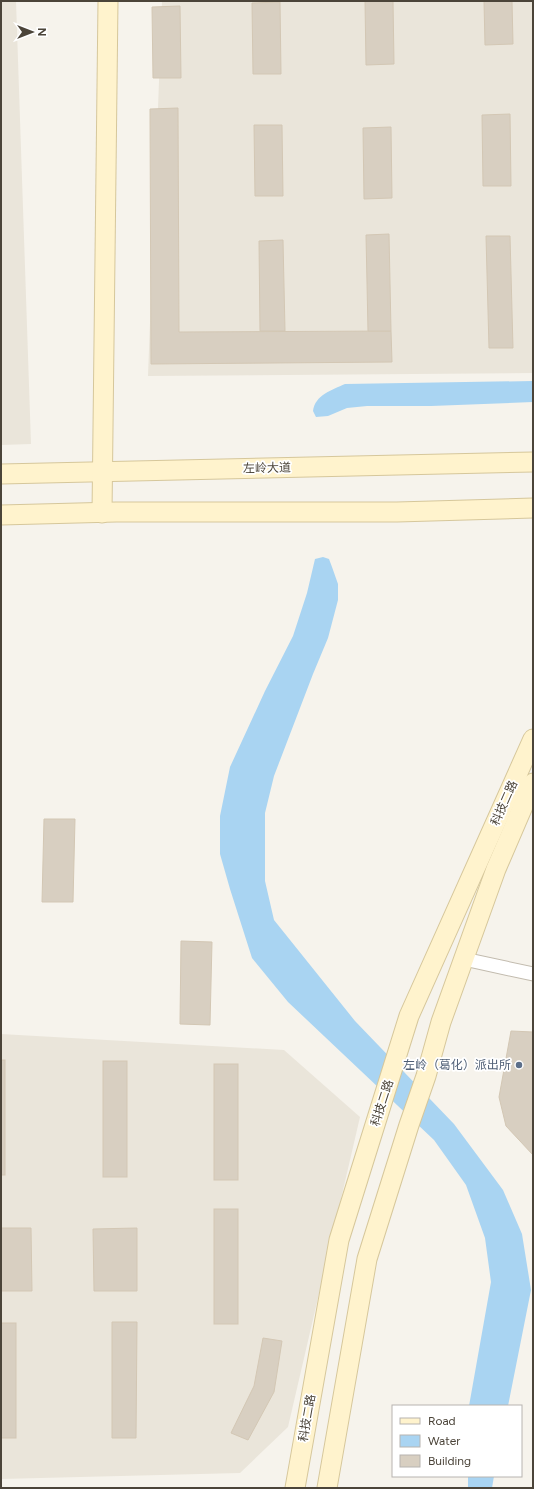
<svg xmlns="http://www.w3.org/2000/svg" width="534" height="1489" font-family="Figtree,'Noto Sans SC',sans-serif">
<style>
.residential{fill:#eae5da}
.water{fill:#a9d4f2}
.building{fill:#d8cfc1;stroke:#d3c7b4}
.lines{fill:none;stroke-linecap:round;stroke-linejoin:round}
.street-casing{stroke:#c2bbae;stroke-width:15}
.secondary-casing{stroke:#d6c79b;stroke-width:21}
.street{stroke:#fff;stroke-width:13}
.secondary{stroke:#fff3cd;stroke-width:19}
.service-dot{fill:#5c6f8a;stroke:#fff;stroke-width:1.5}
.labels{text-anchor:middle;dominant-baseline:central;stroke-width:3.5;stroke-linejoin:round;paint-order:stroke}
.street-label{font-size:12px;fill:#4b4439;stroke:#fff}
.service-label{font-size:12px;fill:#4e5e75;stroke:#fff;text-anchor:end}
</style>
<rect width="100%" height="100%" fill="#f6f3ec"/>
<g class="residential">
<polygon points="1,1 16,1 31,444 1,445"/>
<polygon points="162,1 533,1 533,373 148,376"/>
<polygon points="1,1034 284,1050 360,1117 288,1427 240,1473 1,1479"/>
</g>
<g class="water">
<path d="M533,381V402L431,406H367L347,408L328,416L316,417L313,411C315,395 332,390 345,384Z"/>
<polygon points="323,557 329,559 332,567 338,584 338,600 328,638 313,674 274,776 265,813 265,881 274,920 355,1021 454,1124 503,1190 522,1234 531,1290 508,1406 469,1406 491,1282 485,1238 466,1185 434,1140 288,1002 252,958 230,889 220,854 220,816 230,767 265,691 293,636 307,593 315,559"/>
<polygon points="468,1476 494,1476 492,1488 468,1488"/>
</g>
<g class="building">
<polygon points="365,1 393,1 394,64 366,65"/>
<polygon points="484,1 512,1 513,44 485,45"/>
<polygon points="280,2 281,74 253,74 252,3"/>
<polygon points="180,6 181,78 153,78 152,7"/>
<polygon points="178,108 179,332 391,331 392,362 151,364 150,109"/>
<polygon points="510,114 511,186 483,186 482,115"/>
<polygon points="254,125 282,125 283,196 255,196"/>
<polygon points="391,127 392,198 364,199 363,128"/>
<polygon points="389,234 391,331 368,331 366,235"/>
<polygon points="486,236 510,236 513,348 489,348"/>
<polygon points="283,240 285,331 260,331 259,241"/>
<polygon points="44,819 75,819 73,902 42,902"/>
<polygon points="181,941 212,942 210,1025 180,1024"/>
<polygon points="511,1031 533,1032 533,1155 506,1126 499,1097"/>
<rect x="1" y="1060" width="4" height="115"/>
<rect x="103" y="1061" width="24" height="116"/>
<rect x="214" y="1064" width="24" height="116"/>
<rect x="214" y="1209" width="24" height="115"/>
<polygon points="1,1228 31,1228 32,1291 1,1291"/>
<polygon points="137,1228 137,1291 94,1291 93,1229"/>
<polygon points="112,1322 137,1322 136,1438 112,1438"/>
<rect x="1" y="1323" width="15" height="115"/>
<polygon points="263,1338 282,1341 274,1392 248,1440 231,1433 254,1386"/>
</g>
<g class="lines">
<g class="street-casing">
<polyline id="street" points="464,959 533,974"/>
</g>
<g class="secondary-casing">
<g id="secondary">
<polyline points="1,474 533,462"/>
<polyline points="102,513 108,1"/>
<polyline points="1,515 116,512 397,512 533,508"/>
<polyline points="295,1488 339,1240 409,1016 533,739"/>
<polyline points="327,1488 367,1259 409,1125 426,1076 441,1022 496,869 533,783"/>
</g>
</g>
<use href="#street" class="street"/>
<use href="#secondary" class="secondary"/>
</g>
<circle class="service-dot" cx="519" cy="1065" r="4"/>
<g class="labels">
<g class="street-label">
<text transform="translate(267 468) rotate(-1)">左岭大道</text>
<text transform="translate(504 803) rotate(-66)">科技二路</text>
<text transform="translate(382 1103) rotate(-72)">科技二路</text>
<text transform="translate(307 1418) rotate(-80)">科技二路</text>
</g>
<g class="service-label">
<text x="511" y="1065">左岭（葛化）派出所</text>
</g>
</g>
<rect width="534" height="1489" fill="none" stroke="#4b4439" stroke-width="4"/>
<rect x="392" y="1405" width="130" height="72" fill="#ffffff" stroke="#b7b4b0"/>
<rect x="400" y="1418" width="20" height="6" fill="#fff3cd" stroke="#b7b4b0"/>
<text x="428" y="1425" font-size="12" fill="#4b4439">Road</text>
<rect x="400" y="1435" width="20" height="12" fill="#a9d4f2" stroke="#b7b4b0"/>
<text x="428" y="1445" font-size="12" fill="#4b4439">Water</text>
<rect x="400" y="1455" width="20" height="12" fill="#d8cfc1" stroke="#b7b4b0"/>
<text x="428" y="1465" font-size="12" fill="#4b4439">Building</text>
<g transform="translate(32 32) rotate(90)" stroke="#ffffff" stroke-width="3" paint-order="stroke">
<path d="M0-3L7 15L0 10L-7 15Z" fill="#4b4439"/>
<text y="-6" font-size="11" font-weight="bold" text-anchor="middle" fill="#4b4439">N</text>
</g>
</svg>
